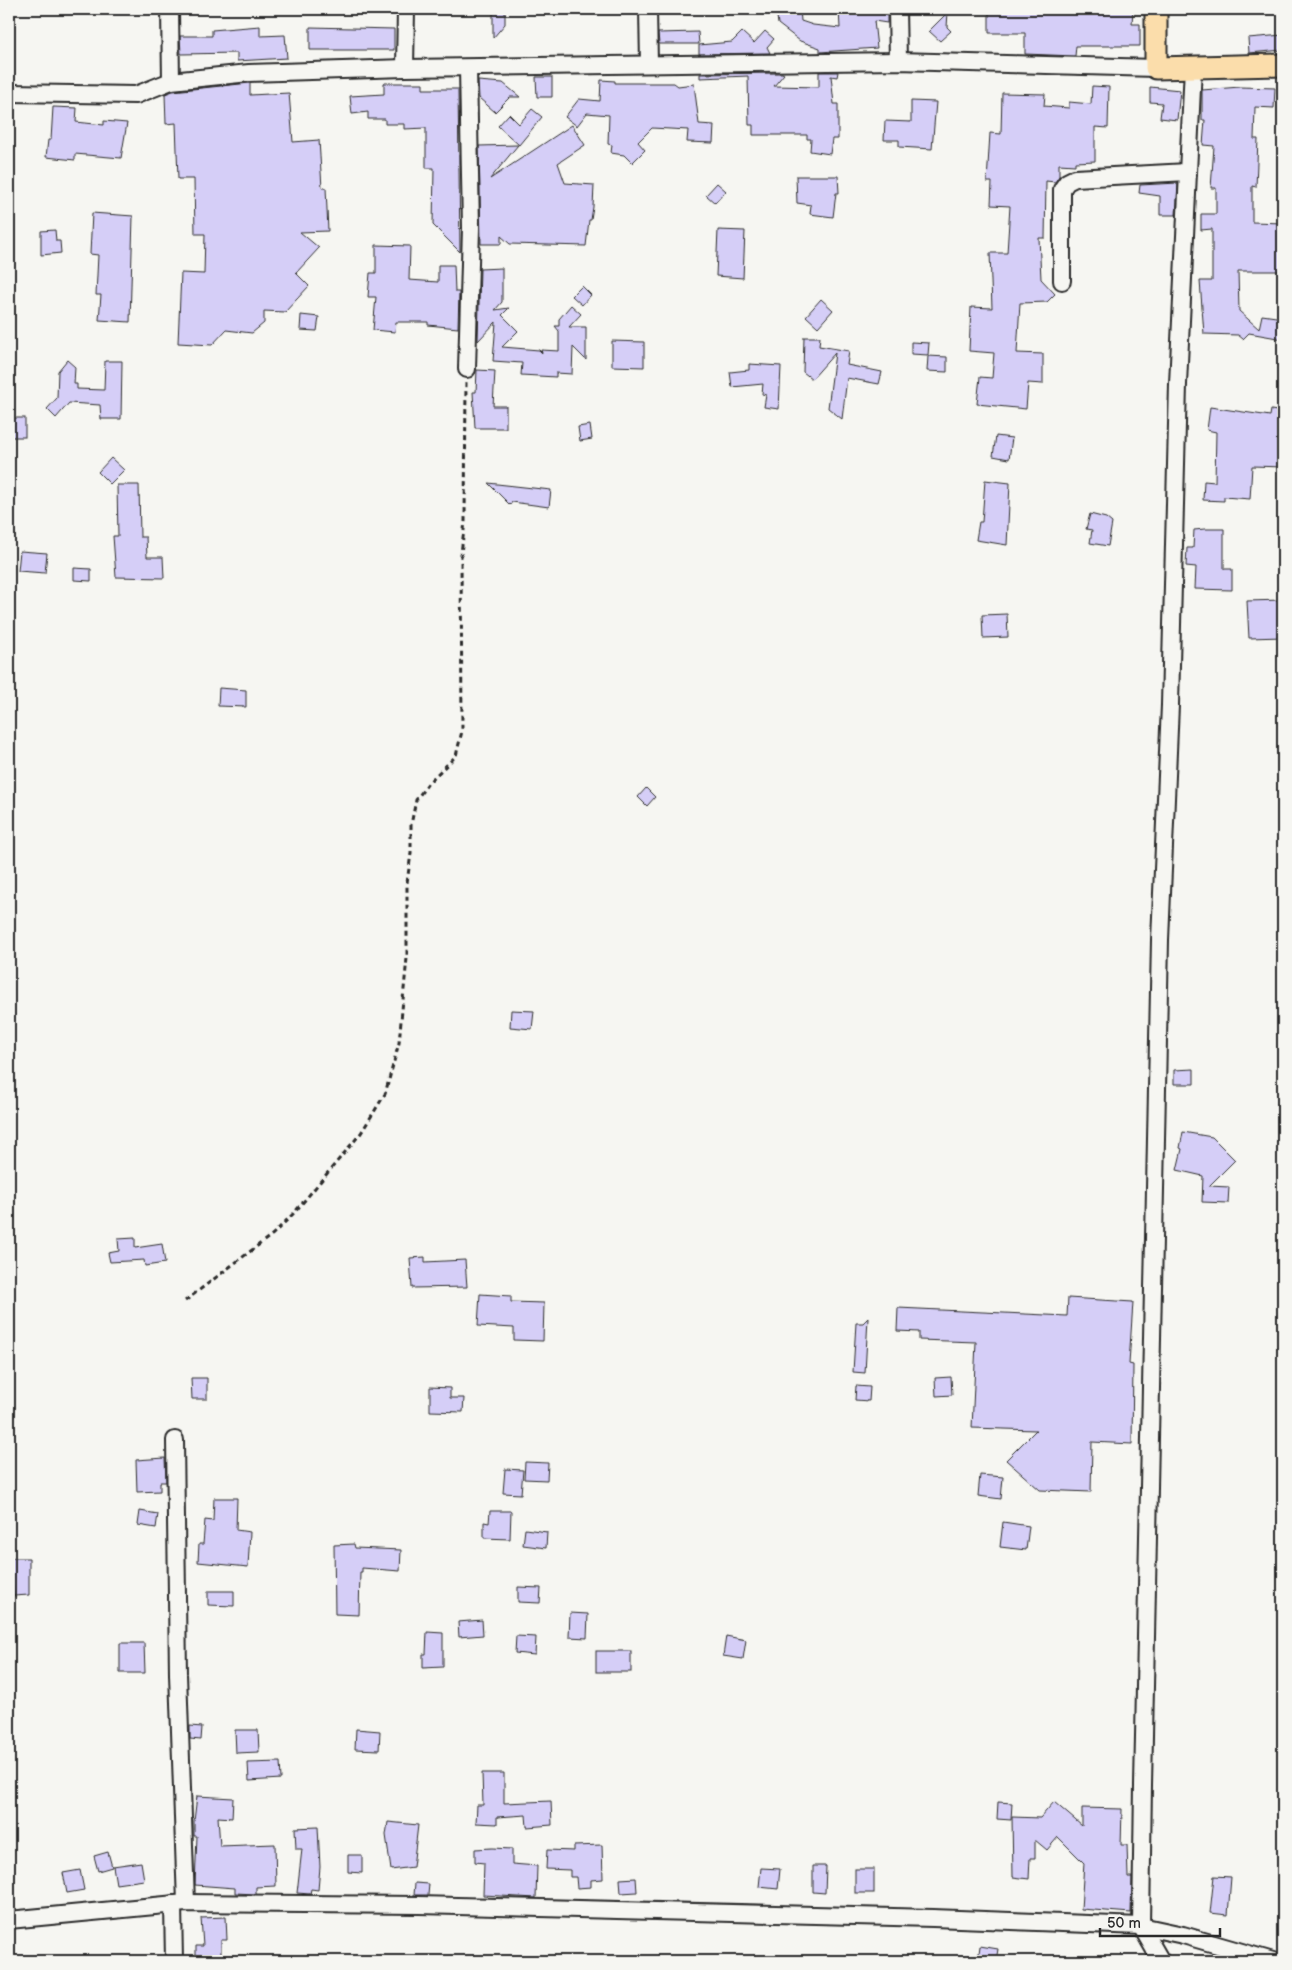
<svg xmlns="http://www.w3.org/2000/svg" width="1292" height="1970" font-family="'Balsamiq Sans',sans-serif">
<style>
.building{fill:#d5cef7;stroke:#2b2b2b}
.lines{fill:none;stroke-linecap:round;stroke-linejoin:round}
.minor-casing{stroke:#2b2b2b;stroke-width:20}
.major-casing{stroke:#2b2b2b;stroke-width:25}
.path{stroke:#2b2b2b;stroke-width:3;stroke-dasharray:5 4;stroke-linecap:butt}
.minor{stroke:#f6f6f2;stroke-width:16}
.major{stroke:#fbddab;stroke-width:21}
</style>
<rect width="100%" height="100%" fill="#f6f6f2"/>
<filter id="ink" filterUnits="userSpaceOnUse"><feTurbulence type="fractalNoise" baseFrequency=".02" numOctaves="2"/><feDisplacementMap in="SourceGraphic" scale="10" xChannelSelector="R" yChannelSelector="G"/><feConvolveMatrix kernelMatrix="1 2 1 2 8 2 1 2 1" color-interpolation-filters="sRGB"/></filter>
<g filter="url(#ink)">
<g class="building">
<polygon points="493,9 505,9 505,24 493,38"/>
<polygon points="776,9 800,9 801,21 813,25 840,28 839,9 887,9 887,23 874,21 877,48 820,52 820,48 800,41 778,24"/>
<polygon points="989,9 1133,9 1132,24 1140,24 1140,46 1076,46 1075,56 1025,54 1025,33 989,33"/>
<polygon points="948,12 947,27 951,31 940,41 929,31"/>
<polygon points="260,26 260,36 285,35 287,58 237,61 237,53 181,54 180,36 212,36 212,30"/>
<polygon points="310,27 394,29 394,50 310,50"/>
<polygon points="765,31 774,39 767,47 770,53 699,54 699,45 732,42 742,32 754,43"/>
<polygon points="698,32 699,44 659,44 658,33"/>
<polygon points="1283,35 1283,50 1249,53 1248,38"/>
<polygon points="819,72 838,72 837,77 831,76 834,104 838,104 838,139 832,139 830,154 810,151 811,139 807,139 807,135 753,135 753,125 749,125 748,76 700,78 700,74 782,73 784,74 774,86 819,87"/>
<polygon points="536,77 552,77 552,97 537,97"/>
<polygon points="601,80 615,81 615,83 674,83 678,86 694,84 699,124 714,125 713,143 687,142 688,130 652,128 638,142 645,150 632,163 624,155 611,153 612,145 608,144 609,115 587,113 577,126 565,117 579,99 600,101"/>
<polygon points="478,81 503,83 520,97 510,97 495,112 479,98"/>
<polygon points="250,83 250,95 289,93 293,142 319,140 322,188 326,188 328,231 300,232 319,248 296,273 309,286 285,312 264,311 264,323 252,333 226,330 212,345 178,343 181,273 204,274 205,234 195,234 194,179 178,179 176,123 166,124 165,94 173,91"/>
<polygon points="384,83 423,83 423,89 458,89 460,252 433,225 434,168 426,168 426,128 404,129 404,124 385,124 385,119 368,119 368,112 352,114 350,96 384,94"/>
<polygon points="1092,86 1109,87 1108,128 1095,127 1095,161 1075,162 1075,165 1059,164 1059,176 1055,182 1046,181 1045,238 1039,238 1041,279 1055,294 1047,302 1020,303 1017,353 1043,354 1043,384 1028,383 1026,409 977,404 980,377 992,378 994,353 969,351 971,307 992,308 990,253 1007,253 1010,206 991,205 992,182 987,182 990,133 1001,134 1002,93 1045,94 1044,106 1069,108 1069,102 1091,104"/>
<polygon points="1150,87 1180,90 1177,120 1160,118 1162,103 1150,102"/>
<polygon points="1240,87 1275,88 1274,108 1255,107 1254,139 1258,139 1256,187 1252,186 1252,222 1283,223 1283,239 1282,271 1238,271 1239,311 1259,329 1262,315 1283,318 1283,339 1249,333 1243,339 1238,335 1204,334 1200,281 1212,281 1212,229 1201,230 1201,214 1216,214 1216,188 1211,188 1214,146 1203,145 1205,120 1202,120 1202,90"/>
<polygon points="911,101 936,102 932,149 899,147 899,140 884,140 885,121 911,122"/>
<polygon points="53,107 77,108 76,122 104,125 104,121 127,123 121,158 75,154 75,160 46,157 48,140 51,140"/>
<polygon points="532,109 542,117 519,145 498,126 509,114 519,124"/>
<polygon points="572,125 585,145 558,163 565,183 594,185 593,207 591,220 589,220 586,246 510,244 501,236 501,244 481,244 479,146 518,145 490,179"/>
<polygon points="796,176 838,176 839,193 836,193 833,217 810,214 811,205 797,203"/>
<polygon points="717,183 726,191 715,203 706,195"/>
<polygon points="1178,183 1176,215 1160,215 1160,196 1139,193 1140,185"/>
<polygon points="92,213 133,216 130,322 99,320 101,295 96,295 98,255 90,254"/>
<polygon points="55,230 56,241 60,241 61,253 41,255 41,231"/>
<polygon points="718,230 745,231 743,278 716,276"/>
<polygon points="376,245 410,246 409,280 438,282 438,265 454,265 455,292 459,292 458,328 428,325 428,322 396,322 395,332 373,330 376,297 368,297 370,273 376,273"/>
<polygon points="502,268 502,302 495,310 509,308 502,315 518,331 502,347 539,350 542,353 541,350 559,351 559,331 555,326 559,326 559,319 571,305 581,314 569,327 586,327 586,360 573,347 572,374 556,373 556,377 521,375 522,363 493,361 496,322 478,341 480,269"/>
<polygon points="582,286 591,295 582,305 572,296"/>
<polygon points="821,299 833,310 818,327 806,316"/>
<polygon points="301,315 319,317 317,331 300,330"/>
<polygon points="804,337 820,337 819,346 849,351 847,365 882,372 879,384 847,378 842,419 828,408 835,353 812,379 803,372"/>
<polygon points="612,341 644,342 644,367 612,366"/>
<polygon points="911,342 929,343 928,355 911,354"/>
<polygon points="928,356 947,357 947,372 927,371"/>
<polygon points="67,360 75,367 74,384 77,384 77,389 104,390 105,361 122,361 121,419 101,419 100,405 69,403 56,418 47,409 57,398 58,371"/>
<polygon points="749,364 781,366 779,409 764,407 766,395 762,394 763,384 732,387 730,372 749,370"/>
<polygon points="477,370 495,371 493,406 506,406 506,428 475,428 473,392 476,392"/>
<polygon points="1210,407 1270,416 1271,410 1283,412 1283,467 1252,466 1250,499 1224,497 1224,501 1203,500 1204,481 1215,482 1216,432 1207,430"/>
<rect x="9" y="418" width="16" height="19"/>
<polygon points="590,425 592,439 580,441 578,427"/>
<polygon points="996,436 1012,438 1009,459 993,456"/>
<polygon points="111,458 124,470 110,484 98,472"/>
<polygon points="985,480 1010,483 1007,545 976,540 979,522 982,522"/>
<polygon points="488,483 551,490 549,507 512,502 510,505"/>
<polygon points="117,485 139,485 140,537 146,537 147,557 163,557 164,578 116,577 113,536 118,536"/>
<polygon points="1090,514 1106,518 1112,523 1108,546 1090,543 1092,530 1086,529"/>
<polygon points="1205,529 1224,529 1224,569 1232,569 1232,590 1195,589 1196,567 1186,566 1187,548 1193,548 1194,530"/>
<polygon points="20,551 47,553 45,573 18,571"/>
<polygon points="74,568 91,569 91,581 74,580"/>
<polygon points="1283,600 1283,637 1249,638 1247,601"/>
<polygon points="1007,614 1008,637 983,638 982,615"/>
<polygon points="219,688 246,690 246,707 218,706"/>
<polygon points="646,788 655,797 647,806 638,797"/>
<polygon points="511,1010 534,1011 532,1029 510,1027"/>
<polygon points="1194,1069 1194,1084 1174,1084 1174,1070"/>
<polygon points="1183,1132 1212,1137 1235,1160 1209,1186 1229,1187 1228,1203 1202,1202 1203,1176 1177,1170 1182,1149 1180,1148"/>
<polygon points="135,1238 135,1248 162,1244 165,1263 145,1266 144,1260 110,1262 108,1253 119,1251 118,1239"/>
<polygon points="425,1257 425,1262 465,1260 467,1287 412,1288 410,1258"/>
<polygon points="480,1294 511,1296 511,1302 544,1303 543,1341 514,1340 514,1328 478,1326"/>
<polygon points="1068,1298 1133,1302 1129,1364 1133,1365 1132,1444 1092,1442 1091,1492 1040,1490 1006,1460 1036,1430 972,1428 976,1342 919,1340 919,1332 897,1331 898,1308 1067,1316"/>
<polygon points="868,1318 865,1373 853,1372 856,1323 863,1323"/>
<polygon points="951,1377 952,1395 936,1396 935,1378"/>
<polygon points="191,1378 207,1378 207,1399 192,1399"/>
<polygon points="856,1386 870,1387 869,1401 855,1400"/>
<polygon points="430,1387 450,1388 450,1398 464,1398 463,1412 430,1411"/>
<polygon points="165,1458 166,1482 160,1482 160,1491 137,1492 136,1460"/>
<polygon points="525,1462 548,1463 547,1480 524,1479"/>
<polygon points="505,1469 523,1470 521,1494 503,1493"/>
<polygon points="980,1475 1003,1477 1001,1499 978,1496"/>
<polygon points="214,1498 237,1498 236,1530 250,1532 248,1567 198,1562 199,1544 203,1544 205,1520 213,1521"/>
<polygon points="140,1511 158,1514 156,1528 138,1525"/>
<polygon points="490,1511 511,1511 510,1539 484,1538 484,1522 489,1523"/>
<polygon points="1003,1522 1029,1526 1026,1550 1000,1547"/>
<polygon points="525,1529 547,1532 546,1548 523,1545"/>
<polygon points="354,1544 355,1548 401,1550 400,1571 362,1568 362,1572 360,1572 359,1615 335,1614 334,1545"/>
<polygon points="9,1558 29,1558 29,1595 14,1596 13,1586 9,1586"/>
<polygon points="518,1587 541,1588 540,1603 518,1602"/>
<polygon points="208,1591 234,1591 234,1606 208,1605"/>
<polygon points="570,1613 588,1614 587,1638 569,1637"/>
<polygon points="482,1620 483,1635 459,1637 458,1622"/>
<polygon points="427,1632 443,1633 443,1667 423,1668 423,1654 426,1654"/>
<polygon points="516,1636 536,1637 535,1655 515,1653"/>
<polygon points="726,1636 746,1640 743,1659 723,1656"/>
<polygon points="120,1643 144,1643 145,1673 120,1673"/>
<rect x="596" y="1651" width="35" height="21"/>
<polygon points="190,1726 202,1727 201,1740 190,1739"/>
<polygon points="356,1729 380,1731 379,1750 355,1749"/>
<polygon points="235,1730 258,1730 259,1752 236,1753"/>
<polygon points="280,1762 281,1779 249,1781 248,1763"/>
<polygon points="482,1773 504,1773 504,1803 551,1801 552,1825 527,1827 526,1815 497,1817 497,1824 476,1823 477,1805 483,1805"/>
<polygon points="197,1796 233,1798 232,1818 218,1817 220,1846 275,1844 276,1886 256,1887 256,1894 235,1893 235,1888 195,1885 197,1836 194,1836 194,1821"/>
<polygon points="998,1802 1012,1803 1011,1820 997,1819"/>
<polygon points="1054,1802 1082,1826 1082,1808 1122,1809 1121,1845 1127,1845 1128,1877 1132,1877 1131,1913 1081,1909 1084,1863 1058,1837 1047,1850 1035,1840 1035,1858 1030,1858 1029,1879 1013,1877 1012,1817 1040,1818"/>
<polygon points="388,1822 418,1825 413,1867 391,1870 386,1835"/>
<polygon points="318,1827 320,1867 318,1890 311,1889 310,1894 297,1893 302,1849 296,1849 295,1828"/>
<polygon points="602,1845 603,1879 591,1880 591,1887 577,1888 576,1877 570,1877 570,1870 546,1869 547,1850 574,1851 574,1846"/>
<polygon points="492,1848 512,1849 512,1864 537,1866 536,1898 483,1895 484,1863 475,1862 475,1849"/>
<polygon points="108,1852 112,1867 98,1871 94,1856"/>
<polygon points="348,1855 362,1855 362,1873 348,1872"/>
<polygon points="141,1862 144,1880 116,1884 113,1866"/>
<polygon points="813,1866 826,1866 825,1893 813,1892"/>
<polygon points="761,1868 780,1869 778,1889 759,1887"/>
<rect x="855" y="1869" width="19" height="24"/>
<polygon points="80,1870 84,1890 67,1893 63,1873"/>
<polygon points="1214,1876 1231,1877 1228,1915 1210,1913"/>
<polygon points="636,1878 637,1892 621,1893 620,1879"/>
<polygon points="415,1883 429,1884 428,1895 414,1895"/>
<polygon points="226,1917 227,1940 221,1940 221,1961 196,1961 196,1946 203,1946 201,1918"/>
<polygon points="980,1946 998,1949 996,1961 978,1961"/>
</g>
<g class="lines">
<g class="minor-casing">
<g id="minor">
<polyline points="170,9 171,81"/>
<polyline points="648,9 649,64"/>
<polyline points="897,9 898,61"/>
<polyline points="405,68 406,9"/>
<polyline points="9,93 136,95 171,81 249,73 405,68 898,61 1156,68"/>
<polyline points="1062,281 1062,189 1067,182 1075,178 1188,172"/>
<polyline points="467,369 471,228 468,68"/>
<polyline points="175,1440 178,1674 186,1903"/>
<polyline points="173,1904 174,1961"/>
<polyline points="9,1920 186,1903 419,1905 933,1918 1141,1926 1183,1935 1273,1961"/>
<polyline points="1161,1961 1141,1926 1143,1786 1160,940 1170,705 1178,384 1193,67"/>
</g>
</g>
<g class="major-casing">
<polyline id="major" points="1156,9 1156,68 1283,65"/>
</g>
<polyline class="path" points="185,1301 273,1234 294,1213 361,1133 385,1094 399,1043 402,1010 407,958 407,883 411,853 411,825 416,800 429,782 456,756 462,731 461,553 465,522 466,382"/>
<use href="#minor" class="minor"/>
<use href="#major" class="major"/>
</g>
</g>
<rect width="1292" height="1970" fill="none" stroke="#f6f6f2" stroke-width="30"/>
<rect x="15" y="15" width="1262" height="1940" fill="none" stroke="#2b2b2b" stroke-width="2" filter="url(#ink)"/>
<path d="M1100 1928v8h120v-8" fill="none" stroke="#2b2b2b" stroke-width="2.5"/>
<text x="1107" y="1928" font-size="15" fill="#2b2b2b" stroke="#f6f6f2" stroke-width="4" paint-order="stroke">50 m</text>
</svg>
